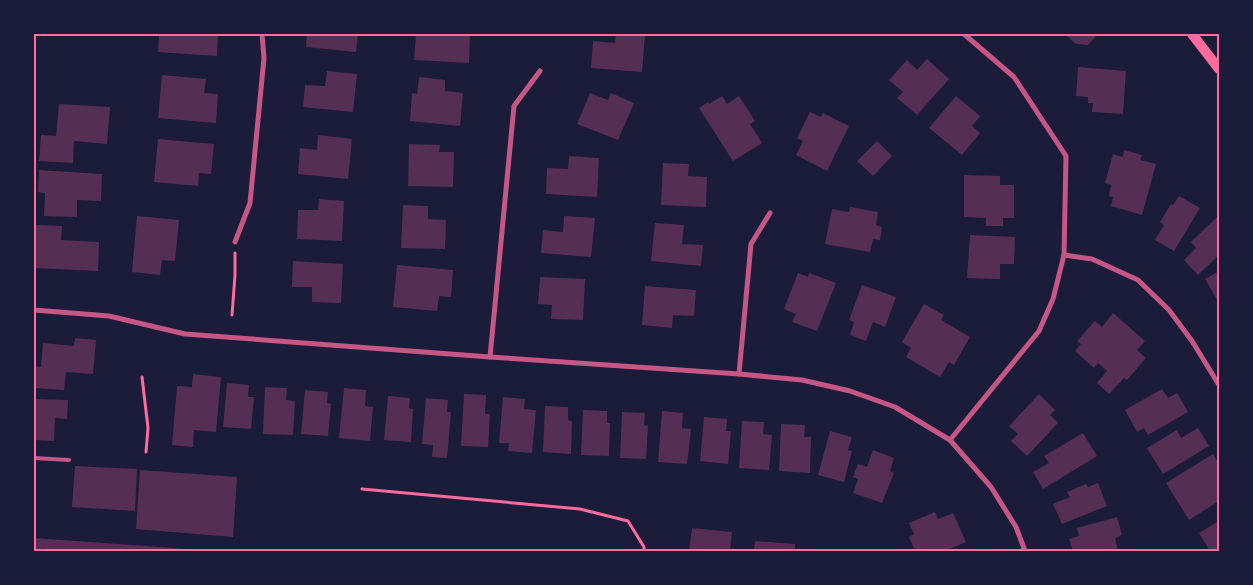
<svg xmlns="http://www.w3.org/2000/svg" width="1253" height="585" font-family="'PT Sans',sans-serif">
<style>
.building{fill:#542f53}
.lines{fill:none;stroke-linecap:round;stroke-linejoin:round}
.path{stroke:#ff6b9d;stroke-width:3}
.service{stroke:#c65784;stroke-width:4}
.minor{stroke:#c65784;stroke-width:5}
.secondary{stroke:#ff6b9d;stroke-width:10}
.neatline{fill:none;stroke:#ff6b9d;stroke-width:2}
</style>
<rect width="100%" height="100%" fill="#1b1b3a"/>
<g class="building">
<polygon points="159,34 218,34 217,56 158,52"/>
<polygon points="307,34 358,34 356,52 306,47"/>
<polygon points="416,34 470,34 469,63 414,60"/>
<polygon points="616,34 645,35 642,72 591,68 593,41 615,43"/>
<polygon points="1065,34 1098,34 1088,45 1076,44"/>
<polygon points="927,59 949,79 917,115 897,98 903,92 889,80 907,60 917,70"/>
<polygon points="1078,67 1126,71 1123,114 1092,112 1093,103 1088,103 1088,97 1076,96"/>
<polygon points="327,71 357,74 353,112 303,107 305,85 325,86"/>
<polygon points="162,75 206,79 204,93 218,94 216,123 158,118"/>
<polygon points="419,77 445,80 445,91 463,93 460,126 410,121 412,93 417,94"/>
<polygon points="590,93 608,100 611,93 634,103 618,140 577,124"/>
<polygon points="722,96 727,104 739,96 755,121 750,124 762,143 733,161 699,108 708,102 709,104"/>
<polygon points="956,96 980,116 972,126 980,133 962,155 929,128"/>
<polygon points="59,104 110,107 107,144 74,141 73,163 39,161 41,135 56,136"/>
<polygon points="810,112 821,117 823,113 849,126 827,171 796,155 803,141 797,138"/>
<polygon points="318,135 352,139 348,179 298,174 300,148 317,150"/>
<polygon points="158,139 214,144 211,174 199,173 198,186 154,182"/>
<polygon points="877,141 892,156 873,176 857,161"/>
<polygon points="409,144 440,145 439,152 454,152 453,187 408,186"/>
<polygon points="1124,150 1142,155 1140,160 1156,164 1142,215 1111,206 1113,197 1109,196 1111,185 1105,183 1113,154 1123,157"/>
<polygon points="569,156 599,158 597,197 546,194 547,168 568,169"/>
<polygon points="663,163 689,164 688,176 707,177 706,207 661,205"/>
<polygon points="39,170 102,174 101,201 77,200 77,217 44,216 45,193 38,192"/>
<polygon points="964,175 1000,176 1000,185 1014,185 1014,218 1003,218 1003,226 986,226 986,218 964,217"/>
<polygon points="1179,196 1200,208 1174,251 1155,240 1164,225 1160,222 1171,204 1173,205"/>
<polygon points="319,199 344,201 342,241 297,239 298,210 318,210"/>
<polygon points="403,205 428,206 428,219 446,220 445,249 401,248"/>
<polygon points="850,207 878,212 876,225 882,227 880,240 873,239 870,252 825,244 832,209 849,212"/>
<polygon points="137,216 179,220 175,261 162,260 160,275 132,272"/>
<polygon points="564,216 595,218 591,257 541,253 543,230 563,232"/>
<polygon points="1217,217 1219,219 1219,255 1198,275 1184,260 1196,248 1191,242"/>
<polygon points="655,223 684,225 682,244 703,245 701,266 651,261"/>
<polygon points="36,225 62,226 61,240 99,242 98,271 34,268"/>
<polygon points="970,235 1015,237 1014,264 1000,264 1000,279 967,278"/>
<polygon points="293,261 343,264 341,303 312,302 312,287 292,287"/>
<polygon points="397,265 453,270 451,297 439,296 437,311 393,307"/>
<polygon points="1219,271 1219,303 1205,279"/>
<polygon points="798,273 808,277 809,273 836,283 817,331 792,322 796,314 784,309"/>
<polygon points="540,277 585,279 583,320 551,319 552,305 538,304"/>
<polygon points="862,285 896,297 885,327 873,322 866,341 850,335 854,322 849,320"/>
<polygon points="645,286 696,290 694,316 673,315 672,328 642,325"/>
<polygon points="924,304 944,315 941,320 970,337 954,365 949,362 940,377 906,357 911,348 902,342"/>
<polygon points="1113,313 1145,341 1137,350 1146,358 1127,380 1124,378 1109,394 1097,383 1107,371 1098,363 1094,368 1075,351 1081,344 1077,341 1095,321 1102,327"/>
<polygon points="75,338 96,340 93,374 66,372 64,390 34,388 34,366 41,367 43,343 74,346"/>
<polygon points="193,374 221,377 216,432 194,430 193,447 172,445 177,386 192,387"/>
<polygon points="227,383 249,385 248,397 254,397 251,429 223,427"/>
<polygon points="265,387 287,388 286,400 295,401 293,435 263,434"/>
<polygon points="344,388 366,390 365,406 373,407 370,441 339,438"/>
<polygon points="1162,389 1168,398 1177,393 1188,412 1148,435 1144,428 1137,432 1125,410"/>
<polygon points="305,390 328,392 327,403 331,404 328,436 301,434"/>
<polygon points="464,394 486,395 485,414 490,414 488,447 461,446"/>
<polygon points="1039,394 1055,410 1050,415 1058,423 1027,456 1011,441 1018,434 1009,426"/>
<polygon points="388,396 410,398 409,408 413,409 411,442 384,440"/>
<polygon points="503,397 525,399 524,409 536,410 532,453 508,451 509,443 499,443"/>
<polygon points="426,398 448,400 447,412 451,412 447,458 432,457 433,445 422,444"/>
<polygon points="34,399 68,400 67,419 55,418 54,441 34,440"/>
<polygon points="545,406 568,407 568,420 572,421 571,454 543,452"/>
<polygon points="583,410 607,411 607,423 610,423 609,456 581,455"/>
<polygon points="662,411 683,413 682,428 691,429 687,464 658,462"/>
<polygon points="622,412 645,413 644,425 648,426 646,459 620,458"/>
<polygon points="704,417 727,419 726,431 731,431 728,464 700,461"/>
<polygon points="742,421 764,422 763,434 772,435 769,470 739,468"/>
<polygon points="781,424 805,425 804,437 811,437 810,473 779,471"/>
<polygon points="1198,428 1209,446 1163,474 1147,448 1177,430 1181,438"/>
<polygon points="830,431 852,437 848,450 852,451 844,482 818,475"/>
<polygon points="1083,433 1097,456 1043,489 1033,472 1049,463 1044,456"/>
<polygon points="873,450 894,458 890,471 894,473 882,503 853,493 858,479 853,477 858,464 867,467"/>
<polygon points="1213,454 1219,464 1219,486 1217,487 1219,490 1219,501 1189,520 1166,483"/>
<polygon points="75,466 137,469 135,511 72,507"/>
<polygon points="140,470 237,477 233,537 136,529"/>
<polygon points="1098,483 1107,506 1062,524 1053,504 1070,497 1067,492 1086,484 1088,487"/>
<polygon points="935,512 938,519 953,513 966,542 945,551 915,551 909,537 914,534 909,523"/>
<polygon points="1117,517 1122,535 1115,538 1118,551 1073,551 1069,539 1079,536 1077,528"/>
<polygon points="1219,521 1219,551 1210,551 1199,533"/>
<polygon points="692,528 732,532 730,551 689,551"/>
<polygon points="34,538 201,550 201,551 34,551"/>
<polygon points="755,541 795,544 795,551 754,551"/>
</g>
<g class="lines">
<g class="path">
<polyline points="232,315 235,275 235,253"/>
<polyline points="142,377 148,428 146,452"/>
<polyline points="362,489 580,509 628,521 644,547 644,551"/>
</g>
<polyline class="service" points="34,458 69,460"/>
<g class="minor">
<polyline points="235,242 250,203 264,58 262,34"/>
<polyline points="1064,255 1092,259 1138,280 1169,310 1192,341 1219,385"/>
<polyline points="34,310 109,316 185,334 490,357 739,374 802,380 850,391 895,407 950,440 991,487 1016,527 1025,551"/>
<polyline points="490,357 514,106 540,71"/>
<polyline points="739,374 751,244 770,213"/>
<polyline points="950,440 1039,331 1053,299 1064,255 1066,156 1014,77 964,34"/>
</g>
<polyline class="secondary" points="1192,34 1219,69"/>
</g>
<rect width="1253" height="585" fill="none" stroke="#1b1b3a" stroke-width="70"/>
<rect x="35" y="35" width="1183" height="515" class="neatline"/>
</svg>
